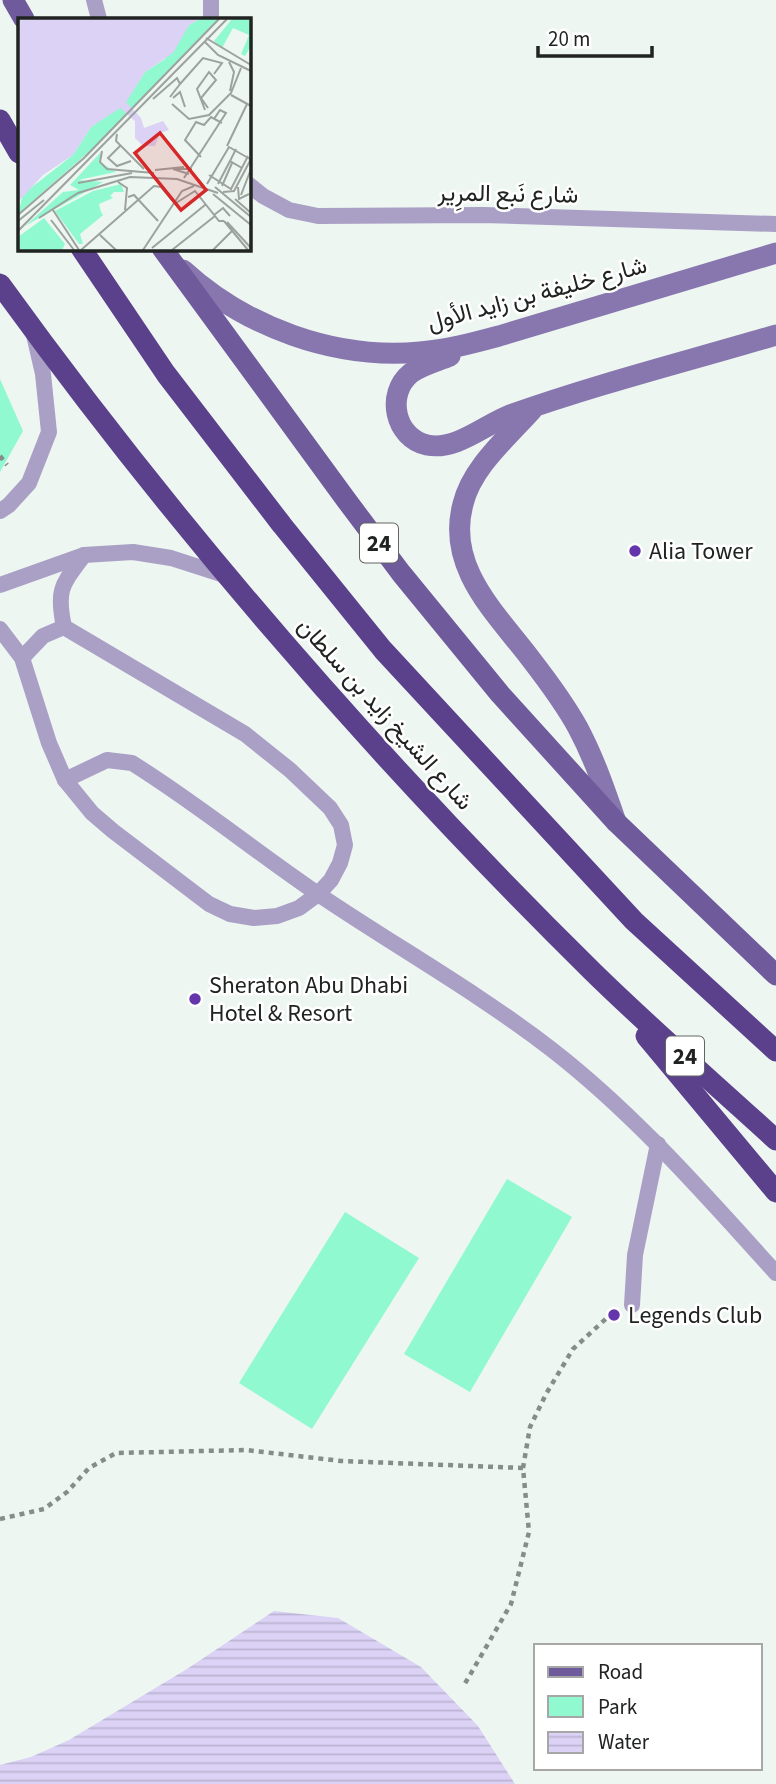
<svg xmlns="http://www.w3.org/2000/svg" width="776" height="1784" font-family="'Source Sans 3',Vazirmatn,sans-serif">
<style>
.green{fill:#90f9d0}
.water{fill:url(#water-rules)}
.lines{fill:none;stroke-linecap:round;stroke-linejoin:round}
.path{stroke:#868c89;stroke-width:4.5;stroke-dasharray:5 5;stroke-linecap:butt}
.lane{stroke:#aaa0c6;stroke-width:16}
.secondary{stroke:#8877ae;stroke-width:21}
.primary{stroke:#6f5a9c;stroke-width:21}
.highway{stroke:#5b408c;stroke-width:21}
.poi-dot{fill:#6535ac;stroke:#fff;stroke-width:2.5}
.labels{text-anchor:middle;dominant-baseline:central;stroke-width:5;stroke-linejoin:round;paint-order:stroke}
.shield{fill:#fff;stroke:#636564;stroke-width:2}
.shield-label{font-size:23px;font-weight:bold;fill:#202321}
.street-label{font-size:24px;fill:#202321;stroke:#fff}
.poi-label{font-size:24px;fill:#202321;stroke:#fff;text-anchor:start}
.inset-road{fill:none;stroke:#9ca29e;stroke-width:2}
.view{fill:#d62828;fill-opacity:0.15;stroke:#d62828;stroke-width:3.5}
.inset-edge{fill:none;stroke:#202321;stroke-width:3.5}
</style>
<defs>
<pattern id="water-rules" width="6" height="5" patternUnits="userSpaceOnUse" patternTransform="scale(1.75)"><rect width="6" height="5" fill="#dbd2f5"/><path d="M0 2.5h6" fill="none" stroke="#bcb4d2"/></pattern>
</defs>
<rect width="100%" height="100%" fill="#eef6f2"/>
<g class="green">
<polygon points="0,379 23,431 0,472"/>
<polygon points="507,1179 572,1217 470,1392 404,1354"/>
<polygon points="345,1212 419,1258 312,1429 239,1383"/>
</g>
<polygon class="water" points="274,1611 338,1618 421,1667 478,1726 515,1784 0,1784 0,1765 31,1757 69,1740 187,1669"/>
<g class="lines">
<g class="path">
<polyline points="0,456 7,465"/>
<polyline points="523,1468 530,1427 546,1394 573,1349 610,1315"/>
<polyline points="0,1519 44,1509 67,1492 89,1468 116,1453 246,1450 341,1461 523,1468 529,1532 511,1604 463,1687"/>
</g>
<g class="lane">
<polyline points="94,0 99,19"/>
<polyline points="211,19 211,0"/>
<polyline points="248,184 263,196 289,210 318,216 483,215 776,224"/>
<polyline points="0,511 9,505 29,483 49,432 43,374 34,335"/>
<polyline points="0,585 84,555 133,552 171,558 227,576"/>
<path d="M0,629L22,658L49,743L65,780L92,813L113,831L209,904L230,914L254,918L277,916L299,908L318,894L331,880L340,863L345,845L341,825L330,808L290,770L245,734L64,627C56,589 62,585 84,555"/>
<polyline points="22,658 43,636 64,627"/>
<path d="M65,780L107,760L132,763C196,803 255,851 318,894C395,946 477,992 551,1049C635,1114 705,1195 776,1273"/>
<polyline points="632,1305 635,1255 658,1144"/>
</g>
<g class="secondary">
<path d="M183,270C245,327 335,360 420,352C447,350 473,343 499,336L776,253"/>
<path d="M450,356C438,361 422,365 411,373C385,394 395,438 427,445C456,451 484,425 510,415C597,384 688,361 776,335"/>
<path d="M532,410C507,438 472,467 463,504C446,567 495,612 530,658C547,680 565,704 578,728C594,758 605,790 616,822"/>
</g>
<g class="primary">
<polyline points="13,0 24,19"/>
<polyline points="162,248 347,501 401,573 500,694 616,822 776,975"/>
</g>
<g class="highway">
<polyline points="0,120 19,153"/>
<polyline points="81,248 166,374 282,525 383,650 634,921 776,1051"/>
<path d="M0,284C177,529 377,759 592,971C651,1029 715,1084 776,1140"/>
<polyline points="646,1036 776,1192"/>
</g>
</g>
<g class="poi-dot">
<circle cx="635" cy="551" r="7"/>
<circle cx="195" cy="999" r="7"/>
<circle cx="614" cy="1315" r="7"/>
</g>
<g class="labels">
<g class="shield">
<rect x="360" y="523.5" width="38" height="39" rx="5"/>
<rect x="666" y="1036.5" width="38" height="39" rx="5"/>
</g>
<g class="shield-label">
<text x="379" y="543">24</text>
<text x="685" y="1056">24</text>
</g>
<g class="street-label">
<text transform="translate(508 194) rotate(1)">شارع نَبع المرِير</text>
<text transform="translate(537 294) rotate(-15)">شارع خليفة بن زايد الأول</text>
<text transform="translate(385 714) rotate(48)">شارع الشيخ زايد بن سلطان</text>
</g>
<g class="poi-label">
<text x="649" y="551">Alia Tower</text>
<text x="209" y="985">Sheraton Abu Dhabi<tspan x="209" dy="28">Hotel &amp; Resort</tspan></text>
<text x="628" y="1315">Legends Club</text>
</g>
</g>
<g transform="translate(18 18)">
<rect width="233" height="233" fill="#eef6f2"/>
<path d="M182,1H200L82,124L0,196L5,176L55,137L73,109L107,85L127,54L147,41L171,7ZM214,1H233V28L227,38L223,36L231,17L215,10L204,30L196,23ZM83,134L81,144L98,154L60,162L85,164L7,208L45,174L61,172L52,167ZM103,166L106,174H96L92,178L95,180L81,186L83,194L85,197L106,180L62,216L65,226H61L37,193L75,173ZM26,200L47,226L44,232H0V219Z" fill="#90f9d0"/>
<path d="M0,1H182L171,7L155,35L127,54L108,84L123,100L126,110L145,103L151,112L142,115L137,128H125L117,120V103L102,90L73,109L55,137L25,157L0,184Z" fill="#dbd2f5"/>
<path class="inset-road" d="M188,20L233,47M186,23L200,37L233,53M211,44L216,54L212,73M162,66L185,40L204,45L196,56M213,77L233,88M155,80L162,74L167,89M135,81L159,60L162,66L152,79M154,86L171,101L191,97L213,75L223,50M187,92L179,71L191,54L198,62L183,80L190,90M99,116L98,123L126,151M102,128L90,140L99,148L113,143M209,128L229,86M218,131L212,143L224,150M84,133L82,144L89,151L136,155M183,139L167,122L178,104L186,107L193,99L204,105M137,152L166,149M171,156L155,151H174M191,157L213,171L230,138M166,160L208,95L202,92L196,101M100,164L109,170L107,192M60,165L114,155M189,166L211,129L232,141M200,166L212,143M204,168L214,145M197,169L233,199M220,169L221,181L231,176M205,174L216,173L233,141M195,176L233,207M223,177L233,151M110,179L116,177L140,203M217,181L233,195M158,185L177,173L201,203H206M35,192L61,232M0,197L66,140L201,1M196,197L205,190L212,198M21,200L60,175L112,159L159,161L200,175M33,202L56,232M0,203L26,182M206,203L230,232M209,204L233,230M0,213L209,1M82,217L98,232M134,230L187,187M63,232L136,168L143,169L154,182M125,232L164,173L176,168M154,232L197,198M195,232L214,213"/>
<path class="view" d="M142,115L188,172L163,192L117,135Z"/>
<rect width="233" height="233" class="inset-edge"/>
</g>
<rect x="534" y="1644" width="228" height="126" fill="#ffffff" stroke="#a6a7a6" stroke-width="2"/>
<rect x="548" y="1667" width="35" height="10" fill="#6f5a9c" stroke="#a6a7a6" stroke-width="2"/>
<text x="598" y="1679" font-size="21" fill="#202321">Road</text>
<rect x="548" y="1696" width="35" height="21" fill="#90f9d0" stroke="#a6a7a6" stroke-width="2"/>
<text x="598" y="1714" font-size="21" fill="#202321">Park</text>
<rect x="548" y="1732" width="35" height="21" fill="url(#water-rules)" stroke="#a6a7a6" stroke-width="2"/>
<text x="598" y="1749" font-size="21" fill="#202321">Water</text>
<path d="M538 46v10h114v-10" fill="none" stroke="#202321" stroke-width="3.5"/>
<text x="548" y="46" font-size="21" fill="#202321" stroke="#ffffff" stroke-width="5" paint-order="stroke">20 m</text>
</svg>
